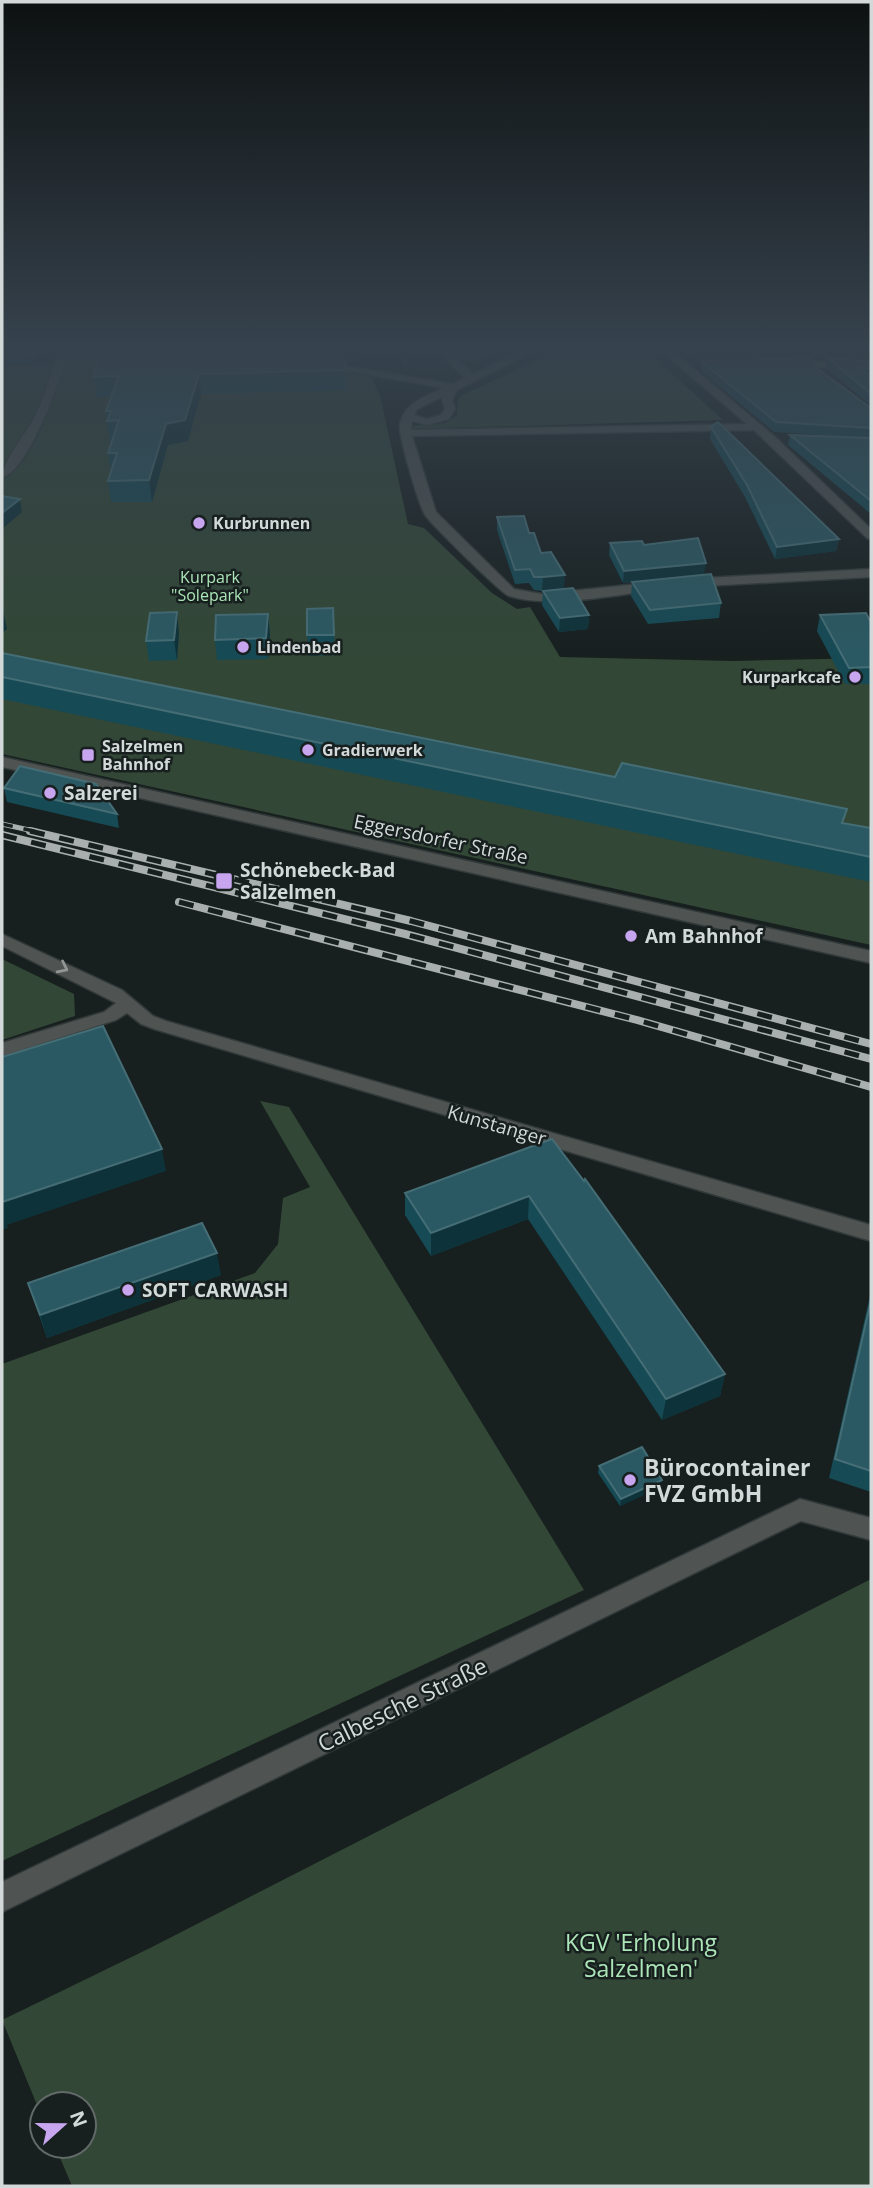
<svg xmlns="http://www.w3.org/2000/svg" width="873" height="2188" font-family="'Open Sans',sans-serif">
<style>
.green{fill:#324736}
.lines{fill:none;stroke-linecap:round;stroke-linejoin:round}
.minor-casing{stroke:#313939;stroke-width:3}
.tertiary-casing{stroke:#313939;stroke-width:3}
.minor{fill:#4f5351;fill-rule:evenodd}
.tertiary{fill:#4f5351;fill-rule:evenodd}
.rail-far1-casing{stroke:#a9afae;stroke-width:5}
.rail-casing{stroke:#a9afae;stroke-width:8}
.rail-far1{stroke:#171f1f;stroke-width:3.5;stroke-dasharray:11;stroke-linecap:butt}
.rail{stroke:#171f1f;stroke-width:5;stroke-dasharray:15;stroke-linecap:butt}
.wall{fill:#164a55}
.shaded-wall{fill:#0e3239}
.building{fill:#2b5963;stroke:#456d75;stroke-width:2}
.oneway{stroke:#919694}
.poi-dot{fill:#c7a6ef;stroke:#171f1f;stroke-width:2.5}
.labels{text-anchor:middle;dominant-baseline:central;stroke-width:5;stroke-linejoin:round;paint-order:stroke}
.far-poi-label{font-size:16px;font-weight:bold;fill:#d3d9d8;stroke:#171f1f;text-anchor:start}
.far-park-label{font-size:16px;fill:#ace5b7;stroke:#171f1f}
.poi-label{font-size:19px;font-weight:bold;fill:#d3d9d8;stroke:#171f1f;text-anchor:start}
.street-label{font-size:19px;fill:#d3d9d8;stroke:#171f1f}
.near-poi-label{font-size:23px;font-weight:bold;fill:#d3d9d8;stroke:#171f1f;text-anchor:start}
.near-street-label{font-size:23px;fill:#d3d9d8;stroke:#171f1f}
.near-park-label{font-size:23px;fill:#ace5b7;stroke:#171f1f}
</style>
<rect width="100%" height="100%" fill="#171f1f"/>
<g class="green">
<polygon points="66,348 157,348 289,360 370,375 380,395 408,524 424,528 492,593 517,609 530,607 560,657 733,661 871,658 871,945 2,754 2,366 62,364"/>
<path d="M444,348H504C478,359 473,372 444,348Z"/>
<polygon points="563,348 644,348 723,420 410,429 410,426 445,423 457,415 458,399 462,395"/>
<polygon points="2,959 74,994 75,1016 2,1040"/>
<polygon points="260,1101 289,1107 584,1590 2,1861 2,1364 255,1273 278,1244 283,1198 310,1187"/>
<polygon points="871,1579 871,2186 72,2186 55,2146 84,2146 84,2104 42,2104 42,2117 2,2020 150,1948"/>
</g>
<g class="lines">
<g class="minor-casing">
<g id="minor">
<path d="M59,348H69C61,377 31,468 2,478C2,461 26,434 35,416C45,394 53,371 59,348Z"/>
<path d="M435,348H446L473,374L527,348H540L457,390L452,400L455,409L449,419L427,425L412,421L411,430L747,424L658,348H669L774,436L871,529V539L867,538L754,430L412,436L436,512L514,589L542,594L657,582L663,586L657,590C612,595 552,609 509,596C501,593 432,525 425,515C419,505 397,432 400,423C406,402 425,397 443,388L315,365L320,362L453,384L465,378ZM444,396L442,400L445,409L441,415L427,419L414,415L417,409Z"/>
<polygon points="784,361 871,363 871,369 788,366 783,363"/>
<polygon points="871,569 871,577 687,587 681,583 687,579"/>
<polygon points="2,934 122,990 153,1016 166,1021 871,1225 871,1241 154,1029 141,1024 127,1013 116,1020 2,1056 2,1043 104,1012 116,1003 2,946"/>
<polygon points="800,1499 871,1518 871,1540 801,1521 2,1912 2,1882"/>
</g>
</g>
<g class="tertiary-casing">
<polygon id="tertiary" points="2,757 871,951 871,963 2,767"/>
</g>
<use href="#minor" class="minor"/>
<use href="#tertiary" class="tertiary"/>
<g class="rail-far1-casing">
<polyline id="rail-far1" points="2,824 38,832"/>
</g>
<g class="rail-casing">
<g id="rail">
<polyline points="30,831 411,921 871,1044"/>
<polyline points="2,835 405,934 871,1059"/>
<polyline points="179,902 637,1020 871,1087"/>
</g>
</g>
<use href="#rail-far1" class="rail-far1"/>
<use href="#rail" class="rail"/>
</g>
<g class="wall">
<polygon points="39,348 36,363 9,364 8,356"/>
<polygon points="100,348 439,348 441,365 407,369 394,351 344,356 346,390 201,394 188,441 168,445 152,502 111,502 108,481 111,471 108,453 112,441 110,441 106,411 111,397 97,397 94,377"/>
<polygon points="691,348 807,348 805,357 703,360"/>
<polygon points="815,348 863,348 861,360 823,357"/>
<polygon points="828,358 871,362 871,406 826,368"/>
<polygon points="702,362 818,369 871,408 871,438 774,432 701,371"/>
<polygon points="711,427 839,539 836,551 775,559 745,497 710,439"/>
<polygon points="790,435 871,438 871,514 788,445"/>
<polygon points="497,517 529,533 564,589 589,615 588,629 559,632 542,605 543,591 534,590 529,583 515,584 497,530"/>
<polygon points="610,543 644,545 705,575 721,603 719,618 648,624 631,596 632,582 623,583 609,555"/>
<polygon points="333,608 335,655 309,656 307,635"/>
<polygon points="268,614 270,634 268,659 217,660 215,640"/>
<polygon points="820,615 871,623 871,684 845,684 817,631"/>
<polygon points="179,633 177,660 149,661 146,641"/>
<polygon points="2,653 871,828 871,882 2,699"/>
<polygon points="4,788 117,814 119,828 7,802"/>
<polygon points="552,1139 725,1374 720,1396 662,1420 528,1219 431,1256 405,1215 405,1193"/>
<polygon points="221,1275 47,1338 28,1283"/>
<polygon points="871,1291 871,1492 829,1478"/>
<polygon points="599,1466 661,1487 620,1506 598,1473"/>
</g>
<g class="shaded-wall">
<polygon points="36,348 39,348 36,363 35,355"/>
<polygon points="343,348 394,348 394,351 343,356"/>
<polygon points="441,350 441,365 407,369 407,354"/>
<polygon points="199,374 201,394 188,441 168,445 152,502 149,480 166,424"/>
<polygon points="20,499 22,512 2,529 2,513"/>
<polygon points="839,539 836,551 775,559 777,547"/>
<polygon points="706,563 704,575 623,583 624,571"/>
<polygon points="565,575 564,589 542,591 543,577"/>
<polygon points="2,606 7,629 2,633"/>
<polygon points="177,612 179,633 177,660 174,640"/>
<polygon points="268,614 270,634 268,659 266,638"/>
<polygon points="589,615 588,629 559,632 560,618"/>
<polygon points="162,1149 166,1171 7,1225 8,1228 2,1230 2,1202"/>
<polygon points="529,1196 528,1219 431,1256 431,1233"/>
<polygon points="217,1253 221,1275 47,1338 40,1315"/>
<polygon points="725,1374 720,1396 662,1420 666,1399"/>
<polygon points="662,1480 661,1487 620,1506 621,1499"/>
</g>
<g class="building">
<polygon points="9,348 36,348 35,355 8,356"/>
<polygon points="100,348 293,348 344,356 346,370 199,374 185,420 166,424 149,480 108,481 117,453 108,453 119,420 107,421 111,411 106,411 119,376 94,377"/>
<polygon points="402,348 439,348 441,350 407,354"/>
<polygon points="811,358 818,369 871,408 871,428 776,422 702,362"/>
<polygon points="828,358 871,362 871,369 858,367 871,376 871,394"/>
<polygon points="718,422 839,539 777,547 747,485 711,427"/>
<polygon points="790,435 871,438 871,501"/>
<polygon points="2,496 20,499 2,513"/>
<polygon points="524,516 529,533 534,533 541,553 551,552 565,575 543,577 534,577 530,569 515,570 497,517"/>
<polygon points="698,538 706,563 624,571 610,543 642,541 644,545"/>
<polygon points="711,574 721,603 650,610 632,582"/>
<polygon points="573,588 589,615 560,618 543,591"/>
<polygon points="333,608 334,635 307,635 307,609"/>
<polygon points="177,612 174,640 146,641 150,613"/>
<polygon points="866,613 871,623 871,667 849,668 820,615"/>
<polygon points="268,614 266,638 215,640 216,615"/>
<polygon points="2,653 615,777 622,763 847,809 842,823 871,828 871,857 2,677"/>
<polygon points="20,766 96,784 117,814 4,788"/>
<polygon points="103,1026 162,1149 2,1202 2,1057"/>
<polygon points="552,1139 584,1181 585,1179 725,1374 666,1399 529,1196 431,1233 405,1193"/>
<polygon points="202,1223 217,1253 40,1315 28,1283"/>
<polygon points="871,1300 871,1471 835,1459"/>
<polygon points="642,1447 662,1480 621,1499 599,1466"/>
</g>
<defs><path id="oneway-chevron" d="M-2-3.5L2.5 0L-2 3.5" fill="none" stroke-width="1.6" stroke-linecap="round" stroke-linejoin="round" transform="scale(1.75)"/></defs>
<use class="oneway" href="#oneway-chevron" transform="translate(63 968) rotate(26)"/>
<linearGradient id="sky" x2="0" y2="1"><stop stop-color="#0d1111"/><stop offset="0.53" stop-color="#36424d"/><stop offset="1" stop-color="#36424d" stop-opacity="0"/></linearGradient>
<rect width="873" height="654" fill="url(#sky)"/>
<g class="poi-dot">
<circle cx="199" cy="523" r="7"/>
<circle cx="243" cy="647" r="7"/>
<circle cx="855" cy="677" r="7"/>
<circle cx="308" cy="750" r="7"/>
<rect x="81" y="748" width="14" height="14" rx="3.5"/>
<circle cx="50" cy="793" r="7"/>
<rect x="215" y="872" width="18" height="18" rx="3.5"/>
<circle cx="631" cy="936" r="7"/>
<circle cx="128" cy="1290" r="7"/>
<circle cx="630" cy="1480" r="7"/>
</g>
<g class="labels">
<g class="far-poi-label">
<text x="213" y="523">Kurbrunnen</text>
<text x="257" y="647">Lindenbad</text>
<text x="841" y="677" text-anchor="end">Kurparkcafe</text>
<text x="102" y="746">Salzelmen<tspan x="102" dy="18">Bahnhof</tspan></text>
<text x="322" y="750">Gradierwerk</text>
</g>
<g class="far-park-label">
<text x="210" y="577">Kurpark<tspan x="210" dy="18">"Solepark"</tspan></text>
</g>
<g class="poi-label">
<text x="64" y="793">Salzerei</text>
<text x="240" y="870">Schönebeck-Bad<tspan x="240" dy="22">Salzelmen</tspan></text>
<text x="645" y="936">Am Bahnhof</text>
<text x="142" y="1290">SOFT CARWASH</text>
</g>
<g class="street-label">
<text transform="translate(441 839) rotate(12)">Eggersdorfer Straße</text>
<text transform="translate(497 1125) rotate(16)">Kunstanger</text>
</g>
<g class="near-poi-label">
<text x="644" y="1467">Bürocontainer<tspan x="644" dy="26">FVZ GmbH</tspan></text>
</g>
<g class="near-street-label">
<text transform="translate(402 1704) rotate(-26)">Calbesche Straße</text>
</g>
<g class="near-park-label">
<text x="641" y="1942">KGV 'Erholung<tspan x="641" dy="26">Salzelmen'</tspan></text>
</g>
</g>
<rect width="873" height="2188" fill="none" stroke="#d3d9d8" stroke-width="7"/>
<g transform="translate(63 2125) rotate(69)"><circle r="33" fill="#171f1f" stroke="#626969" stroke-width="2"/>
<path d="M0-5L12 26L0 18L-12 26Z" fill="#c7a6ef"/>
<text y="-10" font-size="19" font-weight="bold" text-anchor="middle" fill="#d3d9d8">N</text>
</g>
</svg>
